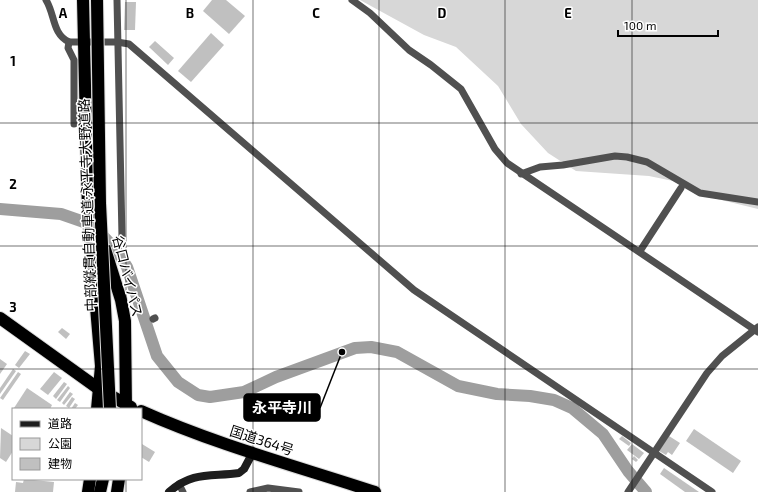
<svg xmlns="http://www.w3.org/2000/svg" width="758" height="492" font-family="'Exo 2','Noto Sans JP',sans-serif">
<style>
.green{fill:#d7d7d7}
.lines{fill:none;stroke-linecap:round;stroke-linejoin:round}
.river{stroke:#9e9e9e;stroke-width:12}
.building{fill:#c0c0c0}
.highway-casing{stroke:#dbdbdb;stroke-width:14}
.street{stroke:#505050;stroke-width:7}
.secondary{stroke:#1d1d1d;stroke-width:8}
.highway{stroke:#000;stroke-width:12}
.highway-bridge-casing{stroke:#dbdbdb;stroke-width:14;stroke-linecap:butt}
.highway-bridge{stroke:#000;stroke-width:12}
.grid{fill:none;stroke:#000;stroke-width:1;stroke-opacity:0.55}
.labels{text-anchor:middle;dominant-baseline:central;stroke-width:3;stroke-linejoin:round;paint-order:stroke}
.street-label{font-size:14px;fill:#000;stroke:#fff}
.grid-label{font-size:13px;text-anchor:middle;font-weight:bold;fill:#000;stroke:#fff;stroke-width:3;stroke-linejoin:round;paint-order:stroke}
.leader{fill:none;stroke:#000;stroke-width:1.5}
.callout-dot{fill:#000;stroke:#fff;stroke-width:1.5}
.callout{fill:#000;stroke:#000;stroke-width:1.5}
.callout-label{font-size:15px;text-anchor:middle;font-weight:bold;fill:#fff}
</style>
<rect width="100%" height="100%" fill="#fff"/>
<polygon class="green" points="360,0 758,0 758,209 701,195 678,182 649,176 576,171 548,153 521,124 498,86 456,47 424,35"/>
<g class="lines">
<polyline class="river" points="0,209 61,214 84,222 104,237 116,250 127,267 157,356 178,382 198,395 210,397 244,392 276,377 355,348 371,347 397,352 458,386 497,394 530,396 554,400 572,408 603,434 628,471 646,492"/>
</g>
<g class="building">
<polygon points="212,0 226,0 245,16 229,34 203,11"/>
<polygon points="125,2 136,2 135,30 124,30"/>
<polygon points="211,33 224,45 191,82 178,71"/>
<polygon points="155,41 174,58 168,65 149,47"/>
<polygon points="62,328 70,334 66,339 58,332"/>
<polygon points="25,351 30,354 19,368 15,365"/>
<polygon points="0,359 7,364 0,374"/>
<polygon points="13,369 16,371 0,394 0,388"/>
<polygon points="18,372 21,374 3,400 0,398"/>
<polygon points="54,372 62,378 48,395 40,389"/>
<polygon points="64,382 67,384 56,399 53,396"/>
<polygon points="68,386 70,388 60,402 57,400"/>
<polygon points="27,388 52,405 50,409 14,408"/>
<polygon points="70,392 73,394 64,405 62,403"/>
<polygon points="72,397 75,399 69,408 66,406"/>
<polygon points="75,403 78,405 75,409 71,409"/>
<polygon points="1,428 13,436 13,451 6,462 0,458"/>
<polygon points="694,429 741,461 733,473 686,441"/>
<polygon points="622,436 631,443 629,446 619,439"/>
<polygon points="669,436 680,443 672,455 668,452 666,455 659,451"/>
<polygon points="142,444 155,452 149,462 141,457"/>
<polygon points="632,444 644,453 639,459 627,450"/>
<polygon points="634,456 638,460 636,462 632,459"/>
<polygon points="664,468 699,492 685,492 660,474"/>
<polygon points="24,479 54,482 53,492 15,492 16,482 23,483"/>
</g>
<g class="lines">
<g class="highway-casing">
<g id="highway">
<polyline points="83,0 88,213 101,366 97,409"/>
<polyline points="105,249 121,300 125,321 126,409"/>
<polyline points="0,318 99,389 131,407"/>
<path d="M141,411C217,445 296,466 375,492"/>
<polyline points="88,492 90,479"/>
<polyline points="100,492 103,479"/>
<polyline points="117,492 119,479"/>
</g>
</g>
<g class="street">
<path d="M46,0C55,14 52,34 69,42H117L129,44L414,290L712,492"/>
<polyline points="117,0 122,237"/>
<polyline points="352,0 370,13 409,50 431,65 461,89 495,149 507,163 758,332"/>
<polyline points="69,42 68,48 74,60 74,124"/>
<polyline points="521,174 540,167 563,165 615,156 627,157 647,162 700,193 758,202"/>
<polyline points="640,251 681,188"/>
<polyline points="153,319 155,318"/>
<polyline points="179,484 183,492"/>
<polyline points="250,492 268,488 299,492"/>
<polyline points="628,492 707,373 722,356 758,327"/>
</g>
<path class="secondary" d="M169,492C193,471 211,477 239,473L244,469L252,454"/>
<use href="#highway" class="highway"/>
<g class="highway-bridge-casing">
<polyline id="highway-bridge" points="97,0 100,203 110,409"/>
</g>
<use href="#highway-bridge" class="highway-bridge"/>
</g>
<path class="grid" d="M126,0V409M253,0V492M379,0V492M505,0V492M632,0V492M0,123H758M0,246H758M0,369H758M126,479V492"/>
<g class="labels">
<g class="street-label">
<text transform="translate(87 205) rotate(-92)">中部縦貫自動車道;永平寺大野道路</text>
<text transform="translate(128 276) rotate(76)">谷口バイパス</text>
<text transform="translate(262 440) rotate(18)">国道364号</text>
</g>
</g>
<g class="grid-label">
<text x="63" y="18">A</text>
<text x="190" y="18">B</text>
<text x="316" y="18">C</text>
<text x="442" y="18">D</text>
<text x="568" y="18">E</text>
<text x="13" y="66">1</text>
<text x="13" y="189">2</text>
<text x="13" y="312">3</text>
</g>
<path class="leader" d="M342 352L320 408"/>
<circle class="callout-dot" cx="342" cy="352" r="4"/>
<rect class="callout" x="244" y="394" width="76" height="27" rx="4"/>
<g class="callout-label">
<text x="282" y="413">永平寺川</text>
</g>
<rect x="12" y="408" width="130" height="72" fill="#ffffff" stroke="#999999"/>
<rect x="20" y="421" width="20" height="6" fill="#1d1d1d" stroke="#999999"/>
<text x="48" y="428" font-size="12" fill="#000000">道路</text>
<rect x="20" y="438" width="20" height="12" fill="#d7d7d7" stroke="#999999"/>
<text x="48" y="448" font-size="12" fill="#000000">公園</text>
<rect x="20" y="458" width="20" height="12" fill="#c0c0c0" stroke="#999999"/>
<text x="48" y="468" font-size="12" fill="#000000">建物</text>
<path d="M618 30v6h100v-6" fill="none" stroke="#000000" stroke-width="2"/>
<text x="624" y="30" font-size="12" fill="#000000" stroke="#ffffff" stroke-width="3" paint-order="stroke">100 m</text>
</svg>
